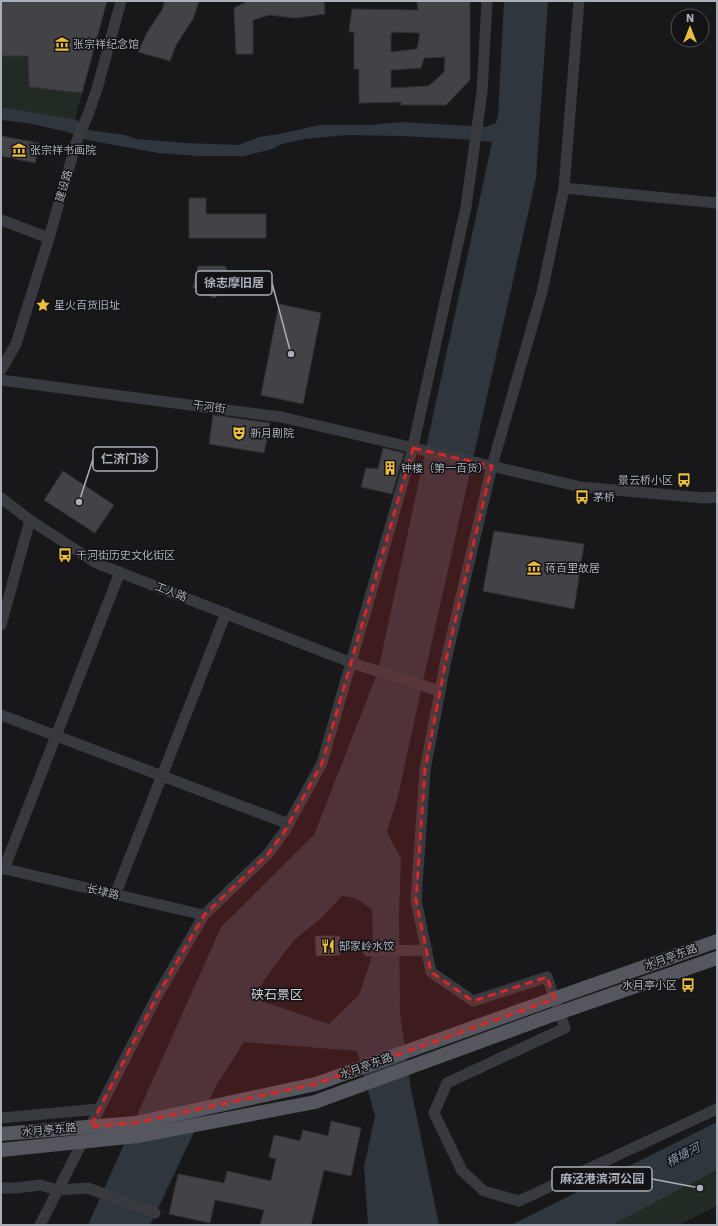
<svg xmlns="http://www.w3.org/2000/svg" width="718" height="1226" font-family="'Work Sans','Noto Sans SC',sans-serif">
  <rect width="100%" height="100%" fill="#18181a"/>
  <!-- green -->
  <g fill="#222a24">
    <polygon points="1,1 107,1 75,119 1,107"/>
    <polygon points="717,1170 717,1206 679,1225 612,1225"/>
  </g>
  <!-- water -->
  <g fill="#2f363e" fill-rule="evenodd">
    <path d="M504 1H548L536 178 422 686 398 796 387 832 401 859 399 915 400 1013 411 1089 439 1225H368L364 1167 375 1116 357 1051 244 1042 216 1086 150 1225H88L221 927 314 835 378 671 492 142 460 139 400 136 347 135 304 139 282 144 272 149 244 156H199L158 153 87 140 68 132 27 123 1 120V107L75 119 89 130 125 135 136 139 186 143 238 145 259 137 279 134 320 125H371L401 122 469 126 474 125 486 127 496 123 498 116ZM342 896 355 898 372 909 373 953 359 995 329 1024 256 999 264 980 294 940 319 920Z"/>
    <polygon points="717,1122 717,1170 612,1225 511,1225"/>
  </g>
  <!-- building -->
  <g fill="#434347" stroke="#333236" fill-rule="evenodd">
    <polygon points="1,1 107,1 82,93 29,87 28,56 1,56"/>
    <polygon points="165,1 199,1 193,19 176,45 170,61 138,52 148,31 162,10"/>
    <polygon points="248,1 324,1 325,14 295,18 269,15 253,20 253,54 236,54 234,8"/>
    <path d="M426 1H470V80L446 105H401V102L359 103V69H354V32H349L352 9 418 10 417 2ZM392 32 420 33 417 49 391 52V34H392ZM445 57 444 72 429 86 391 88V70L421 68 424 58Z"/>
    <polygon points="1,136 39,143 35,163 1,156"/>
    <polygon points="189,198 206,198 206,214 266,214 266,238 189,238"/>
    <polygon points="198,266 225,266 234,286 214,298 193,287"/>
    <polygon points="279,304 321,313 303,404 261,395"/>
    <polygon points="213,415 270,423 264,453 209,444"/>
    <polygon points="383,448 404,453 392,494 361,487 366,468 378,469"/>
    <polygon points="63,471 114,505 95,533 44,500"/>
    <polygon points="494,531 584,544 574,609 483,591"/>
    <polygon points="315,936 340,936 340,955 316,956"/>
    <polygon points="331,1121 361,1128 351,1176 324,1170 311,1225 260,1225 264,1210 215,1200 210,1223 169,1214 178,1174 224,1183 227,1171 271,1181 276,1159 269,1157 274,1135 300,1141 303,1130 328,1136"/>
  </g>
  <g fill="none" stroke-linecap="round" stroke-linejoin="round">
    <!-- minor -->
    <g stroke="#393a3f" stroke-width="11">
      <polyline points="579,1 564,188 542,292 492,466 446,660 425,770 416,900 431,972 473,1001 547,977 565,1028 447,1083 434,1113 462,1171 484,1191 519,1201 717,1109"/>
      <polyline points="564,188 717,203"/>
      <polyline points="1,220 49,238"/>
      <polyline points="1,370 16,344 49,238 76,143 89,112 97,89 121,1"/>
      <polyline points="1,380 281,417 581,487 704,498 717,497"/>
      <polyline points="1,498 30,520 96,563 352,663 440,691"/>
      <polyline points="1,625 30,520"/>
      <polyline points="1,715 289,824"/>
      <polyline points="1,868 204,915"/>
      <polyline points="4,869 120,572"/>
      <polyline points="115,895 226,613"/>
      <polyline points="368,951 427,950"/>
      <polyline points="1,1118 99,1109"/>
      <polyline points="1,1188 16,1188 40,1185 58,1190 88,1188 155,1213"/>
      <polyline points="40,1225 157,996 204,915 268,854 284,832 322,763 412,451 466,207 482,92 487,1"/>
    </g>
    <!-- major -->
    <g stroke="#56575e" stroke-width="14">
      <polyline points="536,1005 717,941"/>
      <polyline points="544,1018 717,958"/>
    </g>
    <!-- major-bridge -->
    <g stroke="#56575e" stroke-width="14">
      <polyline points="1,1134 136,1123 316,1084 536,1005"/>
      <polyline points="1,1150 138,1136 315,1102 544,1018"/>
    </g>
  </g>
  <!-- marked area -->
  <path fill="#d62828" fill-opacity="0.2" stroke="#d62828" stroke-width="3" stroke-dasharray="8 5" stroke-linejoin="round" d="M413 448 492 466 446 660 425 770 416 900 431 972 473 1001 547 977 555 999 316 1084 136 1123 90 1127 157 996 204 915 268 854 284 832 322 763Z"/>
  <!-- icons -->
  <defs>
    <symbol id="museum-bare" viewBox="-9 -9 18 18"><path d="M0-6L6-3V-2H-6V-3ZM-5-1h2V3h-2ZM-1-1h2V3h-2ZM3-1h2V3H3ZM-6 4H6V6H-6Z" fill="#ebbe3f" stroke="#131315" stroke-width="2.5" paint-order="stroke"/></symbol>
    <symbol id="sight-bare" viewBox="-9 -9 18 18"><path d="M0-6L1.8-2.2L6-1.7L2.9 1.2L3.7 5.4L0 3.3L-3.7 5.4L-2.9 1.2L-6-1.7L-1.8-2.2Z" fill="#ebbe3f" stroke="#131315" stroke-width="2.5" paint-order="stroke"/></symbol>
    <symbol id="theatre-bare" viewBox="-9 -9 18 18"><path d="M-5-5.5Q0-4 5-5.5V0Q5 5 0 6Q-5 5-5 0ZM-3.3-2.5H-1v1.5H-3.3ZM1-2.5H3.3v1.5H1ZM-2.8 1Q0 5.5 2.8 1Z" fill="#ebbe3f" stroke="#131315" stroke-width="2.5" paint-order="stroke"/></symbol>
    <symbol id="building-bare" viewBox="-9 -9 18 18"><path d="M-4-6H4V6H1V3H-1V6H-4ZM-2.5-4.3h1.7v1.8h-1.7ZM.8-4.3h1.7v1.8H.8ZM-2.5-1h1.7V.8h-1.7ZM.8-1h1.7V.8H.8Z" fill="#ebbe3f" stroke="#131315" stroke-width="2.5" paint-order="stroke"/></symbol>
    <symbol id="bus-bare" viewBox="-9 -9 18 18"><path d="M-5-6H5V4H4V6H2V4H-2V6H-4V4H-5ZM-3.5-4V0h7V-4ZM-3.5 1.2v1.5H-2V1.2ZM2 1.2v1.5H3.5V1.2Z" fill="#ebbe3f" stroke="#131315" stroke-width="2.5" paint-order="stroke"/></symbol>
    <symbol id="restaurant-bare" viewBox="-9 -9 18 18"><path d="M-5-6h1v4h1v-4h1v4h1v-4h1v5L-1.5 .5V6h-2V.5L-5-1ZM5-6V6H3V1.5H1.5Q1.5-4 5-6Z" fill="#ebbe3f" stroke="#131315" stroke-width="2.5" paint-order="stroke"/></symbol>
  </defs>
  <g fill-rule="evenodd">
    <use href="#museum-bare" x="52" y="34" width="20" height="20"/>
    <use href="#museum-bare" x="9" y="140" width="20" height="20"/>
    <use href="#sight-bare" x="33" y="295" width="20" height="20"/>
    <use href="#theatre-bare" x="229" y="423" width="20" height="20"/>
    <use href="#building-bare" x="380" y="458" width="20" height="20"/>
    <use href="#bus-bare" x="674" y="470" width="20" height="20"/>
    <use href="#bus-bare" x="572" y="487" width="20" height="20"/>
    <use href="#bus-bare" x="55" y="545" width="20" height="20"/>
    <use href="#museum-bare" x="524" y="558" width="20" height="20"/>
    <use href="#restaurant-bare" x="318" y="936" width="20" height="20"/>
    <use href="#bus-bare" x="678" y="975" width="20" height="20"/>
  </g>
  <g text-anchor="middle" dominant-baseline="central" stroke-width="3" stroke-linejoin="round" paint-order="stroke">
    <!-- poi labels -->
    <g font-size="11" fill="#abafba" stroke="#131315" text-anchor="start">
      <text x="73" y="44">张宗祥纪念馆</text>
      <text x="30" y="150">张宗祥书画院</text>
      <text x="54" y="305">星火百货旧址</text>
      <text x="250" y="433">新月剧院</text>
      <text x="401" y="468">钟楼（第一百货）</text>
      <text x="673" y="480" text-anchor="end">景云桥小区</text>
      <text x="593" y="497">茅桥</text>
      <text x="76" y="555">干河街历史文化街区</text>
      <text x="545" y="568">蒋百里故居</text>
      <text x="339" y="946">郜家岭水饺</text>
      <text x="677" y="985" text-anchor="end">水月亭小区</text>
    </g>
    <!-- street labels -->
    <g font-size="11" fill="#abafba" stroke="#131315">
      <text transform="translate(64 186) rotate(-74)">建设路</text>
      <text transform="translate(209 407) rotate(8)">干河街</text>
      <text transform="translate(171 592) rotate(21)">工人路</text>
      <text transform="translate(103 892) rotate(13)">长埭路</text>
      <text transform="translate(671 957) rotate(-20)">水月亭东路</text>
      <text transform="translate(366 1066) rotate(-20)">水月亭东路</text>
      <text transform="translate(49 1130) rotate(-5)">水月亭东路</text>
    </g>
    <!-- water labels -->
    <g font-size="12" font-style="italic" fill="#849ab3" stroke="#131315">
      <text transform="translate(683 1155) rotate(-28)">横塘河</text>
    </g>
    <!-- quarter labels -->
    <g font-size="13" fill="#ccced6" stroke="#131315">
      <text x="277" y="994">硖石景区</text>
    </g>
  </g>
  <!-- callouts -->
  <path fill="none" stroke="#abafba" stroke-width="1.5" d="M291 354L272 283M79 502L93 459M700 1188L652 1179"/>
  <g fill="#abafba" stroke="#131315" stroke-width="1.5">
    <circle cx="291" cy="354" r="4"/>
    <circle cx="79" cy="502" r="4"/>
    <circle cx="700" cy="1188" r="4"/>
  </g>
  <g fill="#131315" stroke="#abafba" stroke-width="1.5">
    <rect x="196" y="271" width="76" height="24" rx="4"/>
    <rect x="93" y="447" width="64" height="24" rx="4"/>
    <rect x="552" y="1167" width="100" height="24" rx="4"/>
  </g>
  <g font-size="12" text-anchor="middle" font-weight="bold" fill="#abafba">
    <text x="234" y="287">徐志摩旧居</text>
    <text x="125" y="463">仁济门诊</text>
    <text x="602" y="1183">麻泾港滨河公园</text>
  </g>
  <!-- border -->
  <rect width="718" height="1226" fill="none" stroke="#abafba" stroke-width="4"/>
  <!-- north arrow -->
  <g transform="translate(690 28)"><circle r="19" fill="#131315" stroke="#505157"/>
  <path d="M0-3L7 15L0 10L-7 15Z" fill="#ebbe3f"/>
  <text y="-6" font-size="11" font-weight="bold" text-anchor="middle" fill="#abafba">N</text>
  </g>
</svg>
